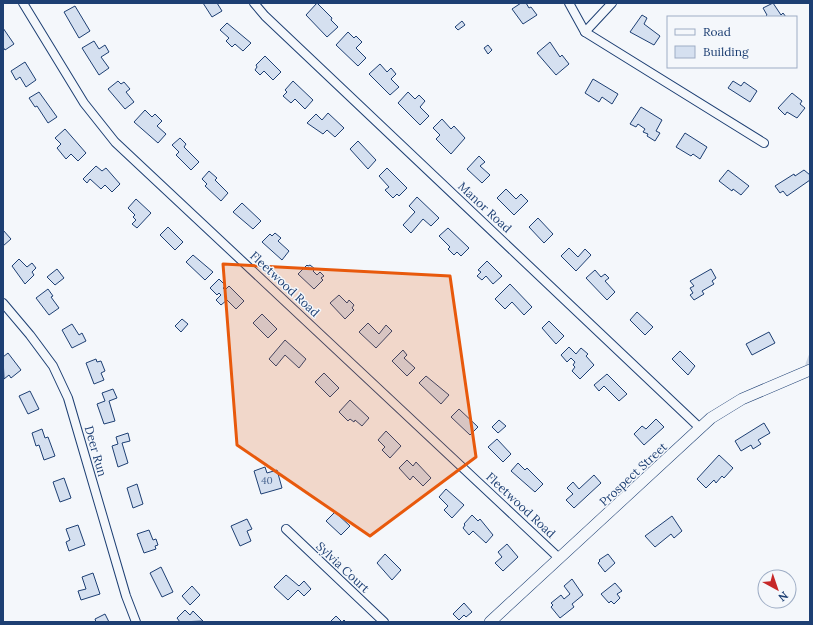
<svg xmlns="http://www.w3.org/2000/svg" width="813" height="625" font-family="Lora,serif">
  <rect width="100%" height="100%" fill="#f4f7fb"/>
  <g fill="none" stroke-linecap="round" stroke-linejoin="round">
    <!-- stream -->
    <polyline stroke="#cfd7e4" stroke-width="3" points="807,364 810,356"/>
  </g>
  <!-- building -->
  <g fill="#d5e0f0" stroke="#1d3f73">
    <polygon points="203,3 217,3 222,11 212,17"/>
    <polygon points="317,3 332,18 331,20 338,27 327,37 306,15"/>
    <polygon points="521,3 526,3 529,8 531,7 537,15 523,24 512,9"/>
    <polygon points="773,3 781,15 783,13 786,17 765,17 767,15 763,8"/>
    <polygon points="75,6 90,31 79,38 64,12"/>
    <polygon points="642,15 647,18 644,24 660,36 654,45 630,32"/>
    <polygon points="462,21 465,25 458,30 455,27"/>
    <polygon points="227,23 251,43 243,51 235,44 232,47 226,41 229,38 220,30"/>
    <polygon points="3,28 14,44 5,50 3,47"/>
    <polygon points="348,32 354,38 356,36 362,42 356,48 366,58 358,66 336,45"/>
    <polygon points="94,41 99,49 105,45 109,52 101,57 109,68 99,75 82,48"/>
    <polygon points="550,42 560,57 562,55 569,64 556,75 537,53"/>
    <polygon points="488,45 492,50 488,54 484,48"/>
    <polygon points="265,56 281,72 273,80 264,71 260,75 255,70 257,67 256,65"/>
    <polygon points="25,62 36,80 26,87 20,77 16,80 11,71"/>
    <polygon points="380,64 387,72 391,68 396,74 391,79 399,87 390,95 369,74"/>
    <polygon points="593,79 618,94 612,104 602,97 599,102 585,93"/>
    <polygon points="118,81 121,84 124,82 130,89 126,92 134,102 125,109 108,89"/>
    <polygon points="293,81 313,100 305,109 295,99 291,103 283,96 287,92 285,90"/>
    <polygon points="733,81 741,86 744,82 757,91 750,102 728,88"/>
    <polygon points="39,92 57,117 48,123 37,106 35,107 29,98"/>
    <polygon points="408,92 415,99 419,95 425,101 420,107 429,116 420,125 398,103"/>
    <polygon points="792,93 802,101 800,104 805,108 797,118 787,112 785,115 778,108"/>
    <polygon points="641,107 662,120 656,131 660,133 655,141 647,136 648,134 643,132 645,129 638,124 636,127 630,124"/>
    <polygon points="145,110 152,117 155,114 162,121 157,126 166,134 158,143 134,122"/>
    <polygon points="328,113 344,128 335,137 327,130 323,134 307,123 316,114 322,120"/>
    <polygon points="442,119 451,129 454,126 465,138 451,154 436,139 440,135 433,128"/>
    <polygon points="65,129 86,153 78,161 71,154 66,159 57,148 61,144 55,138"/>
    <polygon points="685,133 707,147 700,159 693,154 691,156 676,147"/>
    <polygon points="180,138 186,144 184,147 199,162 191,170 176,155 179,152 172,145"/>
    <polygon points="358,141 376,160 368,169 350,149"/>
    <polygon points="479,156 485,162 480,166 490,175 482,183 467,169"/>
    <polygon points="96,166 102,171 106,168 120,184 112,192 105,185 101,189 90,179 87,183 83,179"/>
    <polygon points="387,168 407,188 399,196 397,194 393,198 385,190 389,187 379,176"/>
    <polygon points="728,170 749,186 741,195 733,189 732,191 719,181"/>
    <polygon points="804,170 810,175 810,180 787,196 783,191 780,193 775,186 794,174 795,176"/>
    <polygon points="209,171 217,178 215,180 228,193 221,201 205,186 207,184 202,179"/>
    <polygon points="506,189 516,199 521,194 528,201 514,215 497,198"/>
    <polygon points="417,197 439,218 431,226 423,219 411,233 403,225 415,212 409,206"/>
    <polygon points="136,199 151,213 137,228 132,224 136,220 133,217 135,215 128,208"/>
    <polygon points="242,203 261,221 253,229 233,212"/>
    <polygon points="538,218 553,234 544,243 529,227"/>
    <polygon points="168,227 183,242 175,250 160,235"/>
    <polygon points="448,228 469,248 461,256 457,252 454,255 448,249 450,247 439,236"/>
    <polygon points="3,230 11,239 3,246"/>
    <polygon points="275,233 281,238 278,241 289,251 282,260 262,242 270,234 272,236"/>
    <polygon points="569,248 578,257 585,249 591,255 576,271 561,256"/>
    <polygon points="193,255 213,272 205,280 186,262"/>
    <polygon points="19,259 27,267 32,263 36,268 32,272 34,275 25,284 12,266"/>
    <polygon points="487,261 502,276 493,284 486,276 482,280 477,276 481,272 478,270"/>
    <polygon points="307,265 308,266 310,265 315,269 313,271 317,275 320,272 324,276 321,278 323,280 314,289 298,274"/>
    <polygon points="57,269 64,278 55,285 47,277"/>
    <polygon points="711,269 716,278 712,281 714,284 702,291 704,294 694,300 690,295 693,293 690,288 694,286 690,281"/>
    <polygon points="595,270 601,277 605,274 609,278 605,281 615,292 607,300 586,278"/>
    <polygon points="219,279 226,286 223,288 225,290 229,286 244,301 236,309 227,300 221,305 216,300 221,295 219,293 217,295 210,288"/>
    <polygon points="510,284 532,307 524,315 512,302 505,309 495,299"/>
    <polygon points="48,289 53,296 51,297 59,308 49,315 36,298"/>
    <polygon points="339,295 347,303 349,300 354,305 352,308 354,310 345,319 330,303"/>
    <polygon points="637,312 653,327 645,335 630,320"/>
    <polygon points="262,314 277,329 268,338 253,323"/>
    <polygon points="182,319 188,324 181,332 175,326"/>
    <polygon points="549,321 564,336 556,344 542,328"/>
    <polygon points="368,323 379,334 386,325 392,331 376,348 359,332"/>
    <polygon points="72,324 79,335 82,333 86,341 72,348 62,330"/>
    <polygon points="769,332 775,343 752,355 746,344"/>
    <polygon points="285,340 306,359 299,368 285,355 276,366 269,359"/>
    <polygon points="569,347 576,354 581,348 588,354 586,356 594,365 580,379 572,371 575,367 573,365 575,362 571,358 567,362 561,355"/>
    <polygon points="403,350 407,355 404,358 415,368 407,376 392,361"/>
    <polygon points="680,351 695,366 688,375 672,359"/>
    <polygon points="8,353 21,370 11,378 9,375 4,379 3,357"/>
    <polygon points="96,359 97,362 101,361 105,371 101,373 104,380 94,384 86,363"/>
    <polygon points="324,373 339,388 330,397 315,382"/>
    <polygon points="607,374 627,394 619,401 604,386 599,391 594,385"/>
    <polygon points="426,376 449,395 441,404 419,383"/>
    <polygon points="113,389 117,398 109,401 115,421 104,424 97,404 105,401 102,393"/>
    <polygon points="30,391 39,409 28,414 19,396"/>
    <polygon points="350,400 369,418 362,426 355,420 354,422 350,419 348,421 339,412"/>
    <polygon points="459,409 478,427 470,435 451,417"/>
    <polygon points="656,419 664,427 644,445 634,434 642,426 646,429"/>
    <polygon points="499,420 506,426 498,433 492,427"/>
    <polygon points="764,423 770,433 758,440 761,444 753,449 751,445 741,451 735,441"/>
    <polygon points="42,429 45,438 48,437 55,456 44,460 39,445 36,446 32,433"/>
    <polygon points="386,431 401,446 390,458 382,450 385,447 378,440"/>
    <polygon points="128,433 130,441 122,443 128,463 118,467 112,446 118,444 116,437"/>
    <polygon points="497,439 511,454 503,462 488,447"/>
    <polygon points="719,455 733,468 724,478 722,476 716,483 714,480 706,488 697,479"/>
    <polygon points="407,460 413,466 416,462 431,478 423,486 413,476 410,480 399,468"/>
    <polygon points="518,463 525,470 527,468 543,484 535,492 511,471"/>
    <polygon points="265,467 267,473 277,470 282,488 261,494 254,471"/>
    <polygon points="594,475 601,483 574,508 566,500 573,494 567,488 573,482 579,489"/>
    <polygon points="64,478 71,498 60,502 53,482"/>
    <polygon points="137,484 143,504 133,508 127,488"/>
    <polygon points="446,489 464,505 452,518 444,510 448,506 439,497"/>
    <polygon points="335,512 350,526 341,535 326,521"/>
    <polygon points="472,515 478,521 480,519 493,535 486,543 473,531 469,535 463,528 465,525 464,524"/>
    <polygon points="672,516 682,531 674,538 671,534 655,547 645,536"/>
    <polygon points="247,519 252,529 247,531 251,541 240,546 231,526"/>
    <polygon points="78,525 85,545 69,551 66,542 70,540 66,529"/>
    <polygon points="149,530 153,540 156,539 158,545 155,546 156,549 144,553 137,534"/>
    <polygon points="507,544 518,557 503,571 495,563 502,557 498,552"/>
    <polygon points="385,554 401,570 392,580 377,563"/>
    <polygon points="608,554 615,563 605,572 598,563 600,561 599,560"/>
    <polygon points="161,567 173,592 162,597 150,573"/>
    <polygon points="93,573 100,594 81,600 78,591 86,589 82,577"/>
    <polygon points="286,575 299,586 304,581 311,589 304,596 298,590 288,600 274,587"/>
    <polygon points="572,579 583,595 572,604 574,607 560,618 551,607 553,605 551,603 561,595 564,599 570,594 564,586"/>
    <polygon points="615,583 622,591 617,594 620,598 614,604 611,601 609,603 601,594"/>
    <polygon points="192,586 200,595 190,605 182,596"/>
    <polygon points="464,603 472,612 466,617 464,615 459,620 453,614"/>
    <polygon points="185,610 190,615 193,611 203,621 180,622 177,618"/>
    <polygon points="105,614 109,622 96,622 95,619"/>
    <polygon points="336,616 342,622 344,620 346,622 330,622"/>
  </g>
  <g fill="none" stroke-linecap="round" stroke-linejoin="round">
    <defs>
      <g id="minor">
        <polyline points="23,3 84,103 115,142 559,558"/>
        <polyline points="254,3 265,16 700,428"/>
        <polyline points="569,3 585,32 764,143"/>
        <polyline points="585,32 612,3"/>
        <polyline points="3,303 30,335 53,366 68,398 126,596 136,622"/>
        <polyline points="286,529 384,622"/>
      </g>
      <polyline id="tertiary" points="490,622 711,418 742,399 810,370"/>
    </defs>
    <!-- minor casing -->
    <use href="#minor" stroke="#1d3f73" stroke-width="10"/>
    <!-- tertiary casing -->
    <use href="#tertiary" stroke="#1d3f73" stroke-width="12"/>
    <!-- minor -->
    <use href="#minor" stroke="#f4f7fb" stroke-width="8"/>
    <!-- tertiary -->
    <use href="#tertiary" stroke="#f4f7fb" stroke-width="11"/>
  </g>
  <!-- marked area -->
  <path fill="#e8590c" fill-opacity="0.2" stroke="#e8590c" stroke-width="3" stroke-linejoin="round" d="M223 264 450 276 476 457 370 536 237 445Z"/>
  <g text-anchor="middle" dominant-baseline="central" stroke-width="3" stroke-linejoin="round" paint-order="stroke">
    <!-- number labels -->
    <g font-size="10" fill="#4b6792">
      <text x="267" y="480">40</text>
    </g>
    <!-- street labels -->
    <g font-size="12" fill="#1d3f73" stroke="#f4f7fb">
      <text transform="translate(485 207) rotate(43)">Manor Road</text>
      <text transform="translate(285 284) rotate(43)">Fleetwood Road</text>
      <text transform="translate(96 451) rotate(74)">Deer Run</text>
      <text transform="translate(633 474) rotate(-43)">Prospect Street</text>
      <text transform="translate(521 505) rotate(43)">Fleetwood Road</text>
      <text transform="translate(343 567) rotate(43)">Sylvia Court</text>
    </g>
  </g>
  <!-- border -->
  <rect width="813" height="625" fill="none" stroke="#1d3f73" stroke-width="8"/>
  <!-- legend -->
  <rect x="667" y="16" width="130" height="52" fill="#f4f7fb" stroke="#9eadc5"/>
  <rect x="675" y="29" width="20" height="6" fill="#f4f7fb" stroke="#9eadc5"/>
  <text x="703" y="36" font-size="12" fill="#1d3f73">Road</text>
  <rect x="675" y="46" width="20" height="12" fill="#d5e0f0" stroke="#9eadc5"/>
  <text x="703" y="56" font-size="12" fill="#1d3f73">Building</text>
  <!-- north arrow -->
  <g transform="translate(777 589) rotate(140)"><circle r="19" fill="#f4f7fb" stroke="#9eadc5"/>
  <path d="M0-3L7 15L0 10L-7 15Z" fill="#c62828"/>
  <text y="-6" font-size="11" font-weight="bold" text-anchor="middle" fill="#1d3f73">N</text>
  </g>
</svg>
